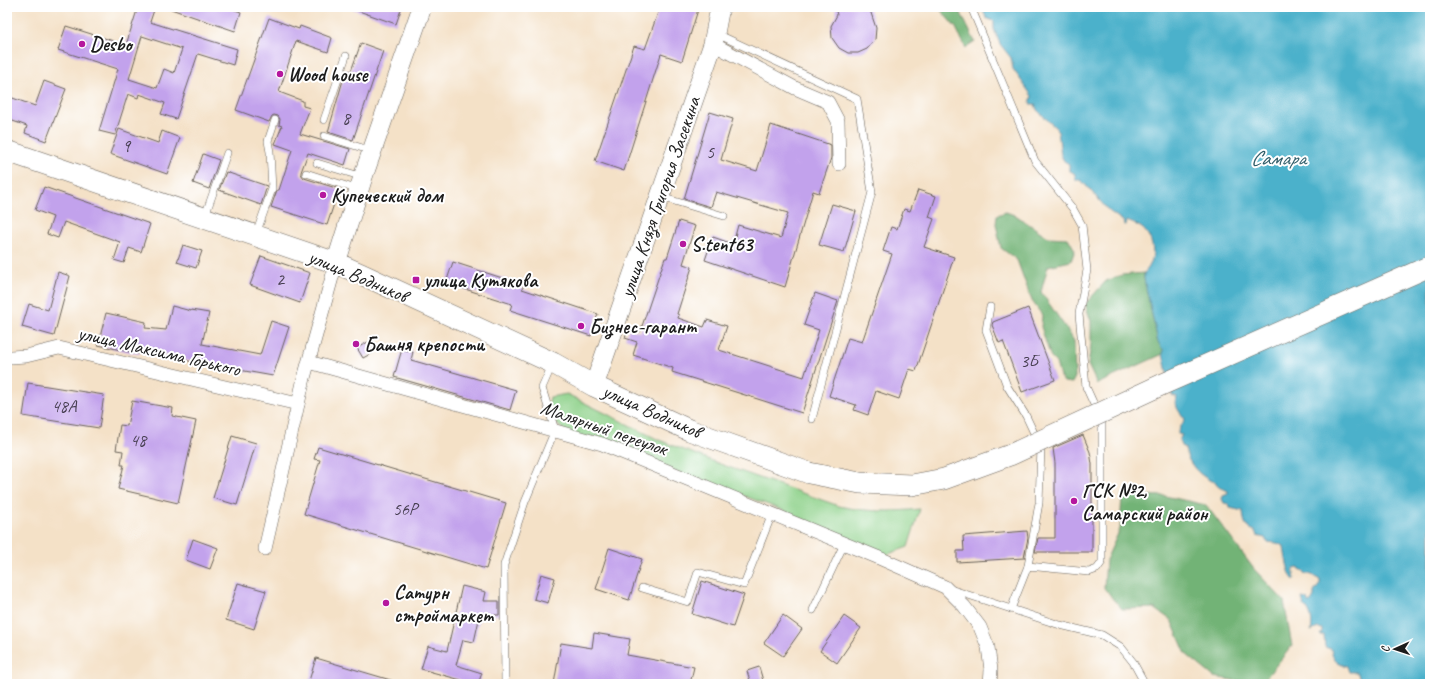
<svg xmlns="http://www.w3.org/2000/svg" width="1437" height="691" font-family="Caveat,sans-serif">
  <rect width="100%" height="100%" fill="#fff"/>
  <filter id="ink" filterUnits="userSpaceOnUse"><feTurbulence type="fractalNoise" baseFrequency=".025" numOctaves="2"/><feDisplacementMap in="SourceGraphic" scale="8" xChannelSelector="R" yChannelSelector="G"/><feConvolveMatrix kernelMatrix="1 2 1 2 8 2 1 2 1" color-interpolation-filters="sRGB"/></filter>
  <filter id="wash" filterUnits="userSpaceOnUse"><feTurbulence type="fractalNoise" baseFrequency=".012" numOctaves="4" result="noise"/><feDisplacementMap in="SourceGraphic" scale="16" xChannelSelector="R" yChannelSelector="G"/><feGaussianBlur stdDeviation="0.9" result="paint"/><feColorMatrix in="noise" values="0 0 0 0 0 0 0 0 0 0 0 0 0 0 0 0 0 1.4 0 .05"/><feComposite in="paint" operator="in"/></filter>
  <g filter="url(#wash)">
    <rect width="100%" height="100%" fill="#f4e1c7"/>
    <!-- green -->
    <path fill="#8ed18a" stroke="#557653" d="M567 394 659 440 720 464 839 506C866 512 893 512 920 509L908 547 883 556 845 541 785 511 706 482 572 438 557 424 548 407 550 397Z"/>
    <!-- forest -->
    <g fill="#72b376" stroke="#476849">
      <polygon points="938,7 958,7 975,42 966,48 956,28"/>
      <polygon points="1006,212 1017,216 1048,237 1068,238 1075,250 1071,261 1048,266 1041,292 1068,331 1074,341 1075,377 1072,383 1064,382 1060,377 1056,363 1051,358 1041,327 1042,315 1032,301 1017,260 1001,248 996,224 997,215"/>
      <polygon points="1144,273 1144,279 1156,332 1157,340 1164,350 1163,354 1097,384 1088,365 1091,344 1091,321 1085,304 1106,281 1122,275"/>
      <polygon points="1122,495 1165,496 1206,505 1254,569 1284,601 1292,646 1264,680 1238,681 1214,677 1186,654 1171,620 1154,608 1122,609 1104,588 1106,560 1120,529"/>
    </g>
    <!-- water -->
    <path fill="#4cb1cb" stroke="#346674" d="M982 7H1430V684H1364L1361 681 1357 672H1349L1347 666C1336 664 1333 660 1331 649L1325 647 1324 635H1320L1322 632V629L1318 628 1311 631C1313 623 1311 611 1304 606L1302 598 1307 599 1308 603 1311 602 1314 597V592L1320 584V580L1310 574H1306L1304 571 1298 568 1293 569 1295 579 1294 580C1288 575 1285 554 1284 546L1277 543 1267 542 1265 538 1257 536 1255 531C1244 527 1244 521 1243 511L1230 508 1229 504 1224 503 1222 499 1223 495 1228 493V491C1223 488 1218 489 1215 482 1201 478 1187 463 1185 448L1181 446 1179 440 1182 435 1178 434V431L1185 419C1180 412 1173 406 1177 397L1172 395 1163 354 1164 350C1158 345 1157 339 1156 332L1144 279V273C1157 261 1155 239 1142 228 1138 225 1132 223 1127 221L1126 225H1124L1123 221 1109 211 1081 180H1075V174L1069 170V164L1064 161 1061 155 1058 130 1037 110 1035 104H1030L1032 96 1013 69 1011 58 1000 44 994 29V21L986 18Z"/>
    <g id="blocks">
      <!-- building -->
      <g fill="#c2a2ec" fill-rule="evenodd">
        <path d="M138 7H155L150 22 237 49 233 65 198 54 176 119 161 114 165 103 139 94 138 98 128 94 115 135 99 131 118 69 58 50 66 26 126 45ZM142 36 182 49 174 73 164 69 157 88 129 79Z"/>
        <polygon points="171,7 226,7 241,12 235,31 171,9"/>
        <polygon points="353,7 402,7 396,24 353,9"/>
        <polygon points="660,7 698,7 697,13 682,61 661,54 624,171 595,161 634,46 645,49"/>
        <polygon points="835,7 869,7 876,28 875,40 867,49 858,53 848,53 839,48 832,38 831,26 837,15"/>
        <polygon points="269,18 299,29 300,26 332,38 328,52 296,41 279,92 303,101 303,106 310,108 300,134 350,149 345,165 308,153 301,172 301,174 304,178 339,189 327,225 271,207 277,190 279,190 292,150 275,144 282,126 279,125 280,119 278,116 274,115 272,116 269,122 236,110"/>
        <polygon points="361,43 383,51 353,140 328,132 346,70 351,71"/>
        <polygon points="44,81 66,89 46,141 25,133 27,126 7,119 7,96 35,106"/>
        <polygon points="710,112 733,119 721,160 757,171 771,125 831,145 831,158 819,193 813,191 785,287 705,260 713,237 733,244 738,225 781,238 788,213 716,192 711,207 684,199"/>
        <polygon points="119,129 158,143 162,131 180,138 167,174 110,154"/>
        <polygon points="203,154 219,160 209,189 193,183"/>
        <polygon points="226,172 267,186 261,205 219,190"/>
        <polygon points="44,187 150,224 141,252 129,248 124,263 114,260 120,242 64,222 58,238 47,234 53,217 35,210"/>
        <polygon points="918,190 936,196 929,217 934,219 924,247 954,257 916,371 909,369 899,399 876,391 868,415 854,410 856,405 829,396 848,338 862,342 892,254 883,251 891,227 897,229 904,209 910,211"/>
        <polygon points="832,204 856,211 844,252 819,245"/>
        <polygon points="679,221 695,226 683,264 692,267 677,314 679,315 678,318 704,327 707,320 727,326 719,350 804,377 819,330 804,325 815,293 838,301 802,413 672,372 673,368 633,355 637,342 625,338 629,328 640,332 665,258 667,258"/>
        <polygon points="183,245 202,251 196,268 177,262"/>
        <polygon points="261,256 310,273 300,303 250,285"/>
        <polygon points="453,262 524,285 522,289 598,314 591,336 510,310 512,304 446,283"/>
        <polygon points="58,272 70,276 54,336 22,327 29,304 48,310"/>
        <polygon points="172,306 191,311 191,310 209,313 202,344 260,355 271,321 289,327 273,376 177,359 178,358 140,350 139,354 98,345 106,313 146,322 145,328 166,330"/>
        <polygon points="1028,308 1055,380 1022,392 1003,341 999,343 992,325 993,322"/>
        <polygon points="368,342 374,352 363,358 357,348"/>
        <polygon points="402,349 413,352 411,360 516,390 510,410 394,377"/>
        <polygon points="28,383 104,395 99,428 23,416"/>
        <polygon points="132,401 173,408 172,416 196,421 178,503 118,489 124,465 121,465 123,451 116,450 120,425 127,426"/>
        <polygon points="1083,435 1090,452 1092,464 1092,552 1035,552 1038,538 1055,538 1055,463 1053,448"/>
        <polygon points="232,436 256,443 237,505 213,498"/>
        <polygon points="318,447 506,503 486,569 304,514 320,460 314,459"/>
        <polygon points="1027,531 1028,538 1024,558 957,562 957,551 964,551 963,536"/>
        <polygon points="193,539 218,548 210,569 186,560"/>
        <polygon points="609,548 642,559 629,600 596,589"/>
        <polygon points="541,574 555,578 548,603 534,599"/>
        <polygon points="702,581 744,595 733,627 692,614"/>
        <polygon points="238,583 266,591 254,629 226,620"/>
        <polygon points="462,586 486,592 484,601 499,601 499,615 480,615 474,642 463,640 456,665 482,673 478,684 460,684 461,680 421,669 428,646 447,651"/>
        <polygon points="783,615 802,629 783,656 764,643"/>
        <polygon points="844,616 861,628 837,663 820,651"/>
        <polygon points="594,633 630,639 627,655 694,667 690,684 554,684 561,643 592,648"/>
        <polygon points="316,658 394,681 393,684 308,684"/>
        <polygon points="759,667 764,684 751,684 747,671"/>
      </g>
    </g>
  </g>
  <g filter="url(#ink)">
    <use href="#blocks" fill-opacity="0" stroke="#686158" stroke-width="1"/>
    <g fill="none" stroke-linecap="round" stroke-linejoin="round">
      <defs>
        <g id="lane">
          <polyline points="971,7 1035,161 1073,209 1082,225 1087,270 1079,314 1086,387 1102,422 1102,562 1097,569 1089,572 1028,566 1011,609"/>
          <polyline points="715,33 857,99 872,192 812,419"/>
          <polyline points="324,120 346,56"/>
          <polyline points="324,136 372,151"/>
          <polyline points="317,163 363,177"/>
          <polyline points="306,173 359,190"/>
          <polyline points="661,197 724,216"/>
          <polyline points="205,216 227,153"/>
          <polyline points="256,234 272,189 270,152 268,141 275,120"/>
          <polyline points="990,307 986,330 1007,386 1026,416 1041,448 1039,503 1028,566"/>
          <polyline points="642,588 688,602 698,572 744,585 772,514"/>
          <polyline points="950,589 1060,625 1102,635 1121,647 1133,662 1145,684"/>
          <polyline points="813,610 844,544"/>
          <polyline points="505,684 504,565 525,502 555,430 542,388 552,365"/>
        </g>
        <g id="street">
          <polyline points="713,44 795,88 828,102 838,121 839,164"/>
          <polyline points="11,357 26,356 59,348 298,404"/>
          <polyline points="309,362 602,444 877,557 945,587 964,606 980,627 988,647 991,670 990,684"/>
          <polyline points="265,549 304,378 336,263"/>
        </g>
        <g id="secondary">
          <polyline points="336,263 363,177 422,7"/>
          <polyline points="594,386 713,44 720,7"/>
        </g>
        <polyline id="primary" points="7,151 336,263 361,274 553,363 594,386 689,430 809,473"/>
      </defs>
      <!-- lane casing -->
      <use href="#lane" stroke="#686158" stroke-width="8"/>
      <!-- street casing -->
      <use href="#street" stroke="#686158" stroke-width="14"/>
      <!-- secondary casing -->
      <use href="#secondary" stroke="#686158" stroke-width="20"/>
      <!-- primary casing -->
      <use href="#primary" stroke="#686158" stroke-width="22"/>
      <!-- lane -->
      <use href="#lane" stroke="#fff" stroke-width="7"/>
      <!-- street -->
      <use href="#street" stroke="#fff" stroke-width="13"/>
      <!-- secondary -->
      <use href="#secondary" stroke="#fff" stroke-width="19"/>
      <!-- primary -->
      <use href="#primary" stroke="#fff" stroke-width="21"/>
      <defs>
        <polyline id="primary-bridge" points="809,473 860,483 912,485 944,479 1010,455 1161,385 1430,266"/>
      </defs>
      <!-- primary-bridge casing -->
      <use href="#primary-bridge" stroke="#686158" stroke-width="22" stroke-linecap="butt"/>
      <!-- primary-bridge -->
      <use href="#primary-bridge" stroke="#fff" stroke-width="21"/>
    </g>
  </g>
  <!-- markers -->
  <g fill="#b5179e" stroke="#fff" stroke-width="1.5">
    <circle cx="82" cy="44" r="4"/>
    <circle cx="280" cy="74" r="4"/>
    <circle cx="323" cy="195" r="4"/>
    <circle cx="683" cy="244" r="4"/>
    <rect x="412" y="276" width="8" height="8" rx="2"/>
    <circle cx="581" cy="326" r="4"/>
    <circle cx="356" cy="344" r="4"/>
    <circle cx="1074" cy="501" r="4"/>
    <circle cx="386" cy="603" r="4"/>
  </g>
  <g text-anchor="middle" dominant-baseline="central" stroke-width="4" stroke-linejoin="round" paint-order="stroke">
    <!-- number labels -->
    <g font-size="18" fill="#463e50">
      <text x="346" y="118">8</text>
      <text x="126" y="146">9</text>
      <text x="710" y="152">5</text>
      <text x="280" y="279">2</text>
      <text x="1029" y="361">3Б</text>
      <text x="64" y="406">48А</text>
      <text x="138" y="440">48</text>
      <text x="405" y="509">56Р</text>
    </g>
    <!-- poi labels -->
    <g font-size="20" font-weight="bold" fill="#1c1c1c" stroke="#fff" text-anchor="start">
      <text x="90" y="44">Desbo</text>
      <text x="288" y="74">Wood house</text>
      <text x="331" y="195">Купеческий дом</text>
      <text x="691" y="244">S.tent63</text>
      <text x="424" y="280">улица Кутякова</text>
      <text x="589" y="326">Бизнес-гарант</text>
      <text x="364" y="344">Башня крепости</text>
      <text x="1082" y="490">ГСК №2,<tspan x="1082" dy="23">Самарский район</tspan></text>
      <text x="394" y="592">Сатурн<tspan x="394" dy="23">строймаркет</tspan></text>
    </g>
    <!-- street labels -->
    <g font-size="20" fill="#1c1c1c" stroke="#fff">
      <text transform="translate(660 197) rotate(-71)">улица Князя Григория Засекина</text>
      <text transform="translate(358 276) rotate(23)">улица Водников</text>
      <text transform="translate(159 351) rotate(13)">улица Максима Горького</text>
      <text transform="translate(652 411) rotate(24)">улица Водников</text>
      <text transform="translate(604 428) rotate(19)">Малярный переулок</text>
    </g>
    <!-- water labels -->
    <g font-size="21" font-style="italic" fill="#325f6b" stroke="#fff">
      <text x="1278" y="158">Самара</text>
    </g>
  </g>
  <!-- margin -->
  <rect width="1437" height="691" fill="none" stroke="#fff" stroke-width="24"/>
  <!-- north arrow -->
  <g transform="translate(1395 649) rotate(267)" stroke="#ffffff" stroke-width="3" paint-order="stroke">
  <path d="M0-3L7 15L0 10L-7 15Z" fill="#1c1c1c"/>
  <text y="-6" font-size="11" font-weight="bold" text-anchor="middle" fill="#1c1c1c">С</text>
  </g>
</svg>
